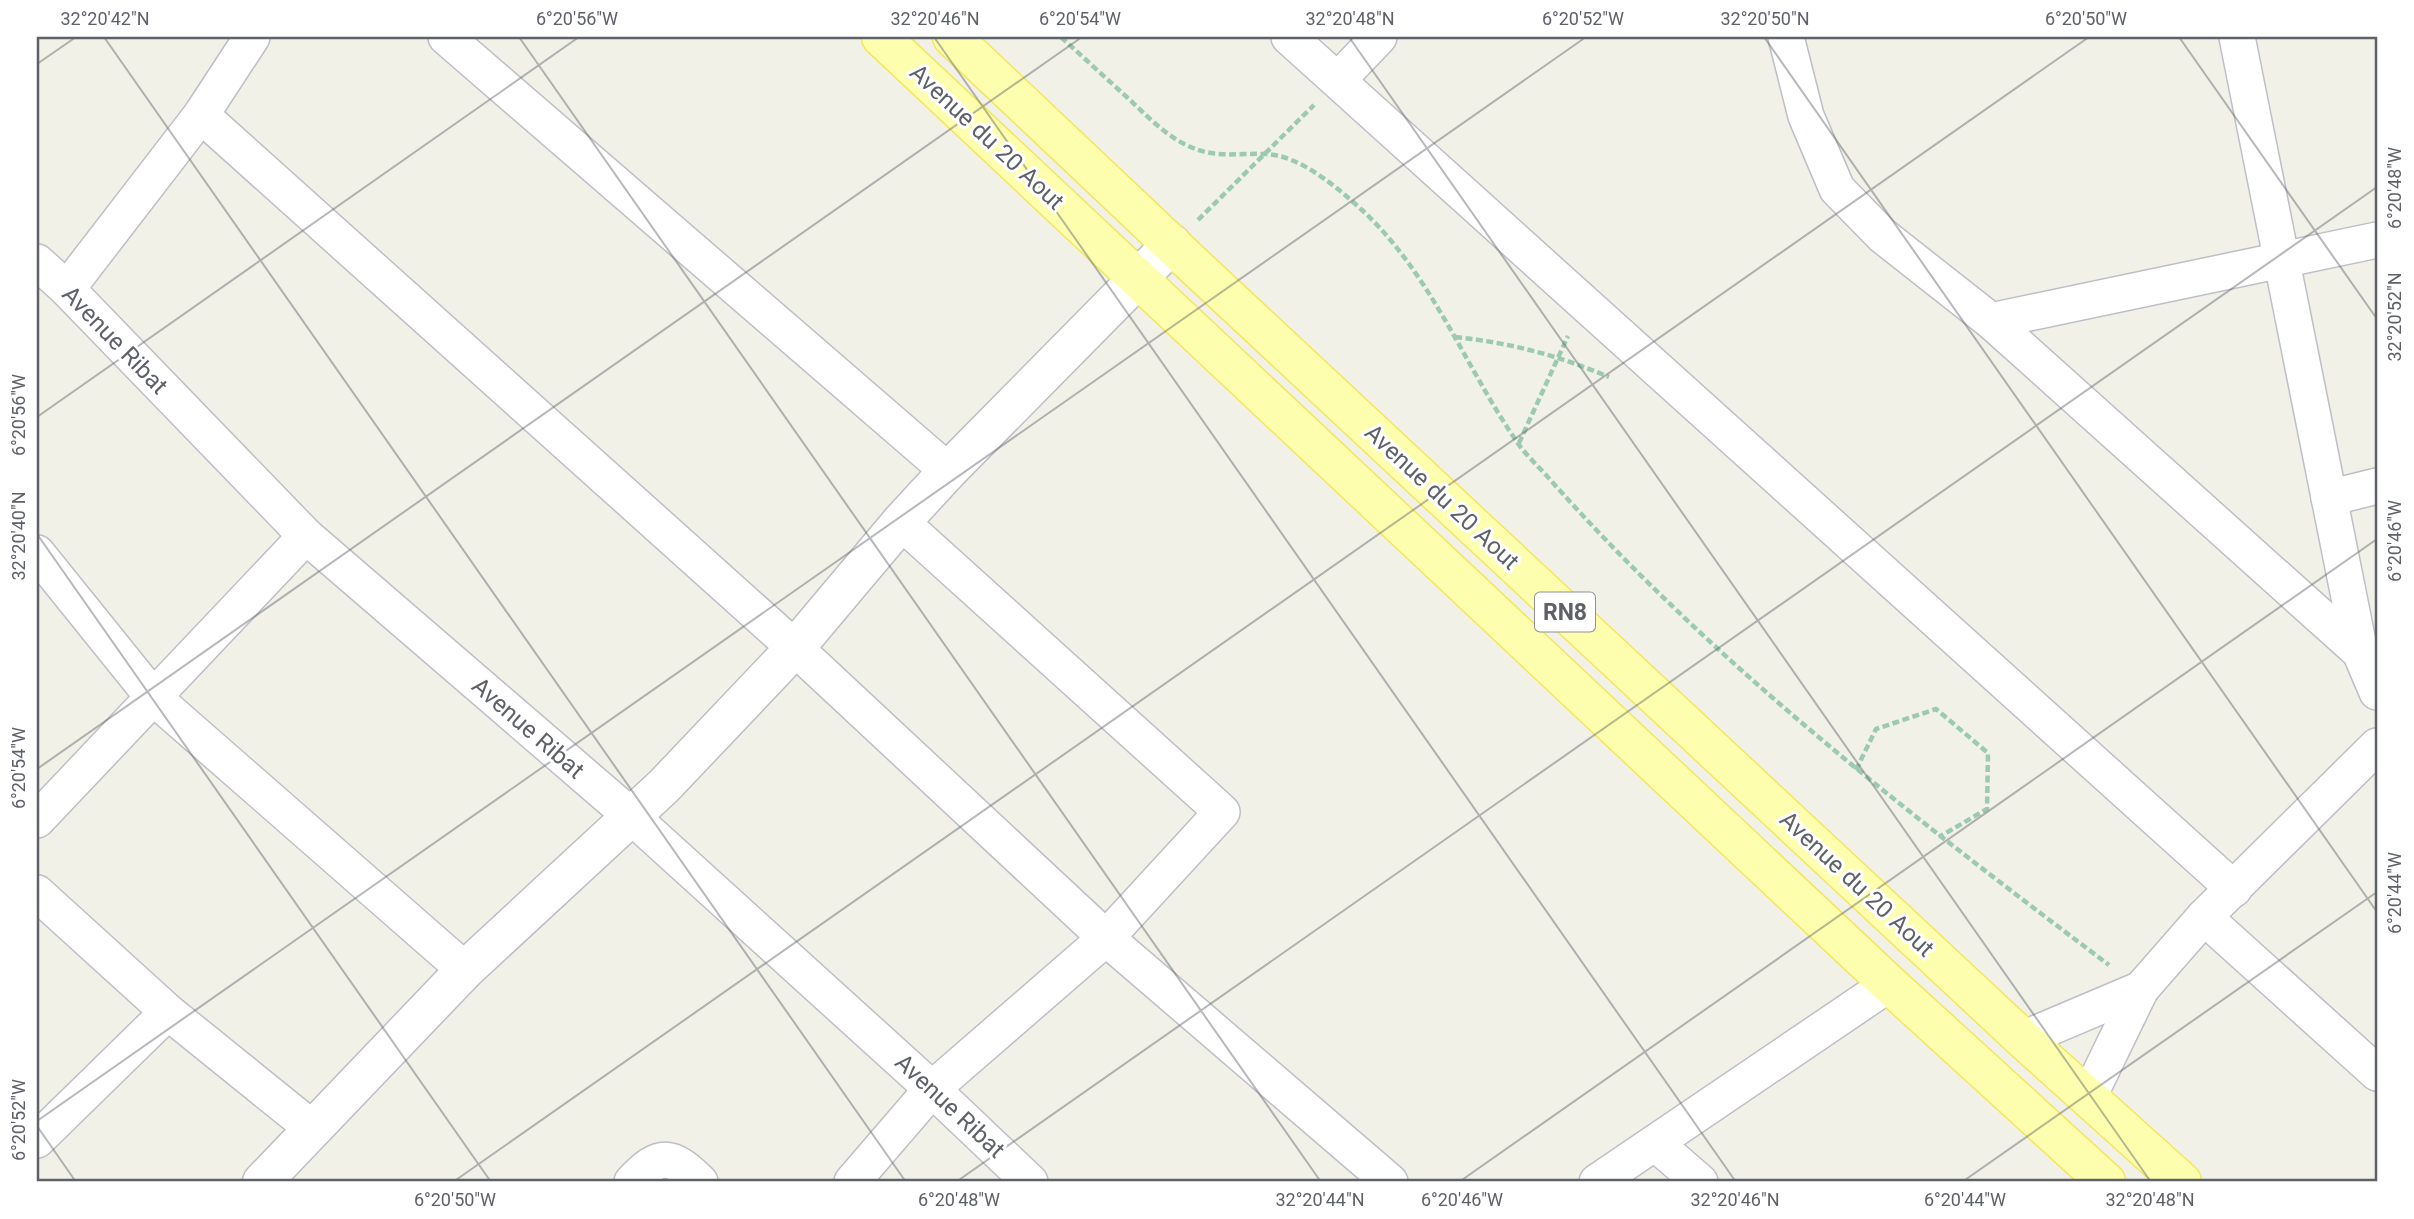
<svg xmlns="http://www.w3.org/2000/svg" width="2414" height="1219" font-family="Roboto,sans-serif">
  <rect width="100%" height="100%" fill="#f1f1e7"/>
  <g fill="none" stroke-linecap="round" stroke-linejoin="round">
    <defs>
      <g id="street">
        <polyline points="446,37 948,471"/>
        <polyline points="1289,37 2234,889"/>
        <polyline points="1786,37 1806,116 1837,189 1883,236 1991,321 2360,652 2377,692"/>
        <polyline points="2237,37 2360,652"/>
        <polyline points="1338,80 1379,37"/>
        <polyline points="201,115 795,648 1106,938 1390,1182"/>
        <polyline points="37,262 67,289 306,536 631,816 932,1089 1030,1182"/>
        <polyline points="67,289 201,115 252,37"/>
        <polyline points="1991,321 2377,240"/>
        <polyline points="2329,498 2377,486"/>
        <polyline points="37,553 153,697 465,970"/>
        <polyline points="37,820 306,536"/>
        <polyline points="37,893 168,1012 313,1129"/>
        <polyline points="2204,917 2377,1073"/>
        <polyline points="2023,1039 2141,989"/>
        <polyline points="2089,1096 2141,989 2204,917 2377,746"/>
        <polyline points="37,1140 168,1012"/>
        <polyline points="1655,1143 1700,1182"/>
        <path d="M632 1182C660 1152 671 1154 700 1182"/>
        <polyline points="852,1182 932,1089 1106,938 1222,812 901,522"/>
        <polyline points="1597,1182 1889,984"/>
      </g>
      <polyline id="secondary" points="262,1182 465,970 664,786 795,648 901,522 948,471 1172,244"/>
      <g id="primary">
        <polyline points="881,37 1889,984 2106,1182"/>
        <polyline points="952,37 1188,260 2023,1039 2182,1182"/>
      </g>
    </defs>
    <!-- street casing -->
    <use href="#street" stroke="#bebfc6" stroke-width="38"/>
    <!-- secondary casing -->
    <use href="#secondary" stroke="#bcbec5" stroke-width="41"/>
    <!-- primary casing -->
    <use href="#primary" stroke="#f6e65b" stroke-width="41"/>
    <!-- path -->
    <g stroke="#9ccab1" stroke-width="4.5" stroke-dasharray="7 3.5" stroke-linecap="butt">
      <path d="M1061 37C1084 58 1107 79 1130 100 1149 118 1168 138 1193 148 1217 158 1239 153 1264 154 1298 154 1337 187 1362 210 1432 275 1464 365 1517 442 1525 454 1536 464 1546 475 1711 662 1910 815 2109 965"/>
      <polyline points="1198,220 1314,105"/>
      <path d="M1455 337C1511 343 1557 355 1609 377"/>
      <polyline points="1519,443 1568,336"/>
      <polyline points="1856,770 1876,729 1936,709 1988,753 1987,809 1939,837"/>
    </g>
    <!-- street -->
    <use href="#street" stroke="#fff" stroke-width="35"/>
    <!-- secondary -->
    <use href="#secondary" stroke="#fff" stroke-width="38"/>
    <!-- primary -->
    <use href="#primary" stroke="#feffae" stroke-width="38"/>
  </g>
  <!-- ticks -->
  <path fill="none" stroke="#5e6168" stroke-width="2" stroke-opacity="0.45" d="M104 37 906 1182M519 37 1321 1182M934 37 1736 1182M1349 37 2151 1182M1764 37 2377 912M2179 37 2377 319M37 64 76 37M37 417 579 37M37 534 491 1182M37 769 1082 37M37 1121 1586 37M37 1126 76 1182M453 1182 2089 37M956 1182 2377 187M1459 1182 2377 539M1962 1182 2377 892"/>
  <g text-anchor="middle" dominant-baseline="central" stroke-width="6" stroke-linejoin="round" paint-order="stroke">
    <!-- shield labels -->
    <rect fill="#fff" stroke="#8e9095" stroke-width="2" x="1535" y="592.5" width="60" height="39" rx="5"/>
    <g font-size="23" font-weight="bold" fill="#5e6168">
      <text x="1565" y="612">RN8</text>
    </g>
    <!-- street labels -->
    <g font-size="24" fill="#5e6168" stroke="#fff">
      <text transform="translate(987 137) rotate(43)">Avenue du 20 Aout</text>
      <text transform="translate(115 340) rotate(46)">Avenue Ribat</text>
      <text transform="translate(1442 497) rotate(43)">Avenue du 20 Aout</text>
      <text transform="translate(528 728) rotate(41)">Avenue Ribat</text>
      <text transform="translate(1857 884) rotate(43)">Avenue du 20 Aout</text>
      <text transform="translate(950 1106) rotate(43)">Avenue Ribat</text>
    </g>
  </g>
  <!-- border -->
  <rect width="2414" height="1219" fill="none" stroke="#ffffff" stroke-width="77"/>
  <rect x="38" y="38" width="2338" height="1142" fill="none" stroke="#5e6168" stroke-width="2.5"/>
  <g font-size="18" text-anchor="middle" fill="#5e6168">
    <text x="105" y="25">32°20'42"N</text>
    <text x="577" y="25">6°20'56"W</text>
    <text x="935" y="25">32°20'46"N</text>
    <text x="1080" y="25">6°20'54"W</text>
    <text x="1350" y="25">32°20'48"N</text>
    <text x="1583" y="25">6°20'52"W</text>
    <text x="1765" y="25">32°20'50"N</text>
    <text x="2086" y="25">6°20'50"W</text>
    <text transform="translate(2395 188) rotate(-90)" y="6">6°20'48"W</text>
    <text transform="translate(2395 317) rotate(-90)" y="6">32°20'52"N</text>
    <text transform="translate(19 415) rotate(-90)" y="6">6°20'56"W</text>
    <text transform="translate(19 536) rotate(-90)" y="6">32°20'40"N</text>
    <text transform="translate(2395 541) rotate(-90)" y="6">6°20'46"W</text>
    <text transform="translate(19 768) rotate(-90)" y="6">6°20'54"W</text>
    <text transform="translate(2395 893) rotate(-90)" y="6">6°20'44"W</text>
    <text transform="translate(19 1120) rotate(-90)" y="6">6°20'52"W</text>
    <text x="455" y="1206">6°20'50"W</text>
    <text x="959" y="1206">6°20'48"W</text>
    <text x="1320" y="1206">32°20'44"N</text>
    <text x="1462" y="1206">6°20'46"W</text>
    <text x="1735" y="1206">32°20'46"N</text>
    <text x="1965" y="1206">6°20'44"W</text>
    <text x="2150" y="1206">32°20'48"N</text>
  </g>
</svg>
